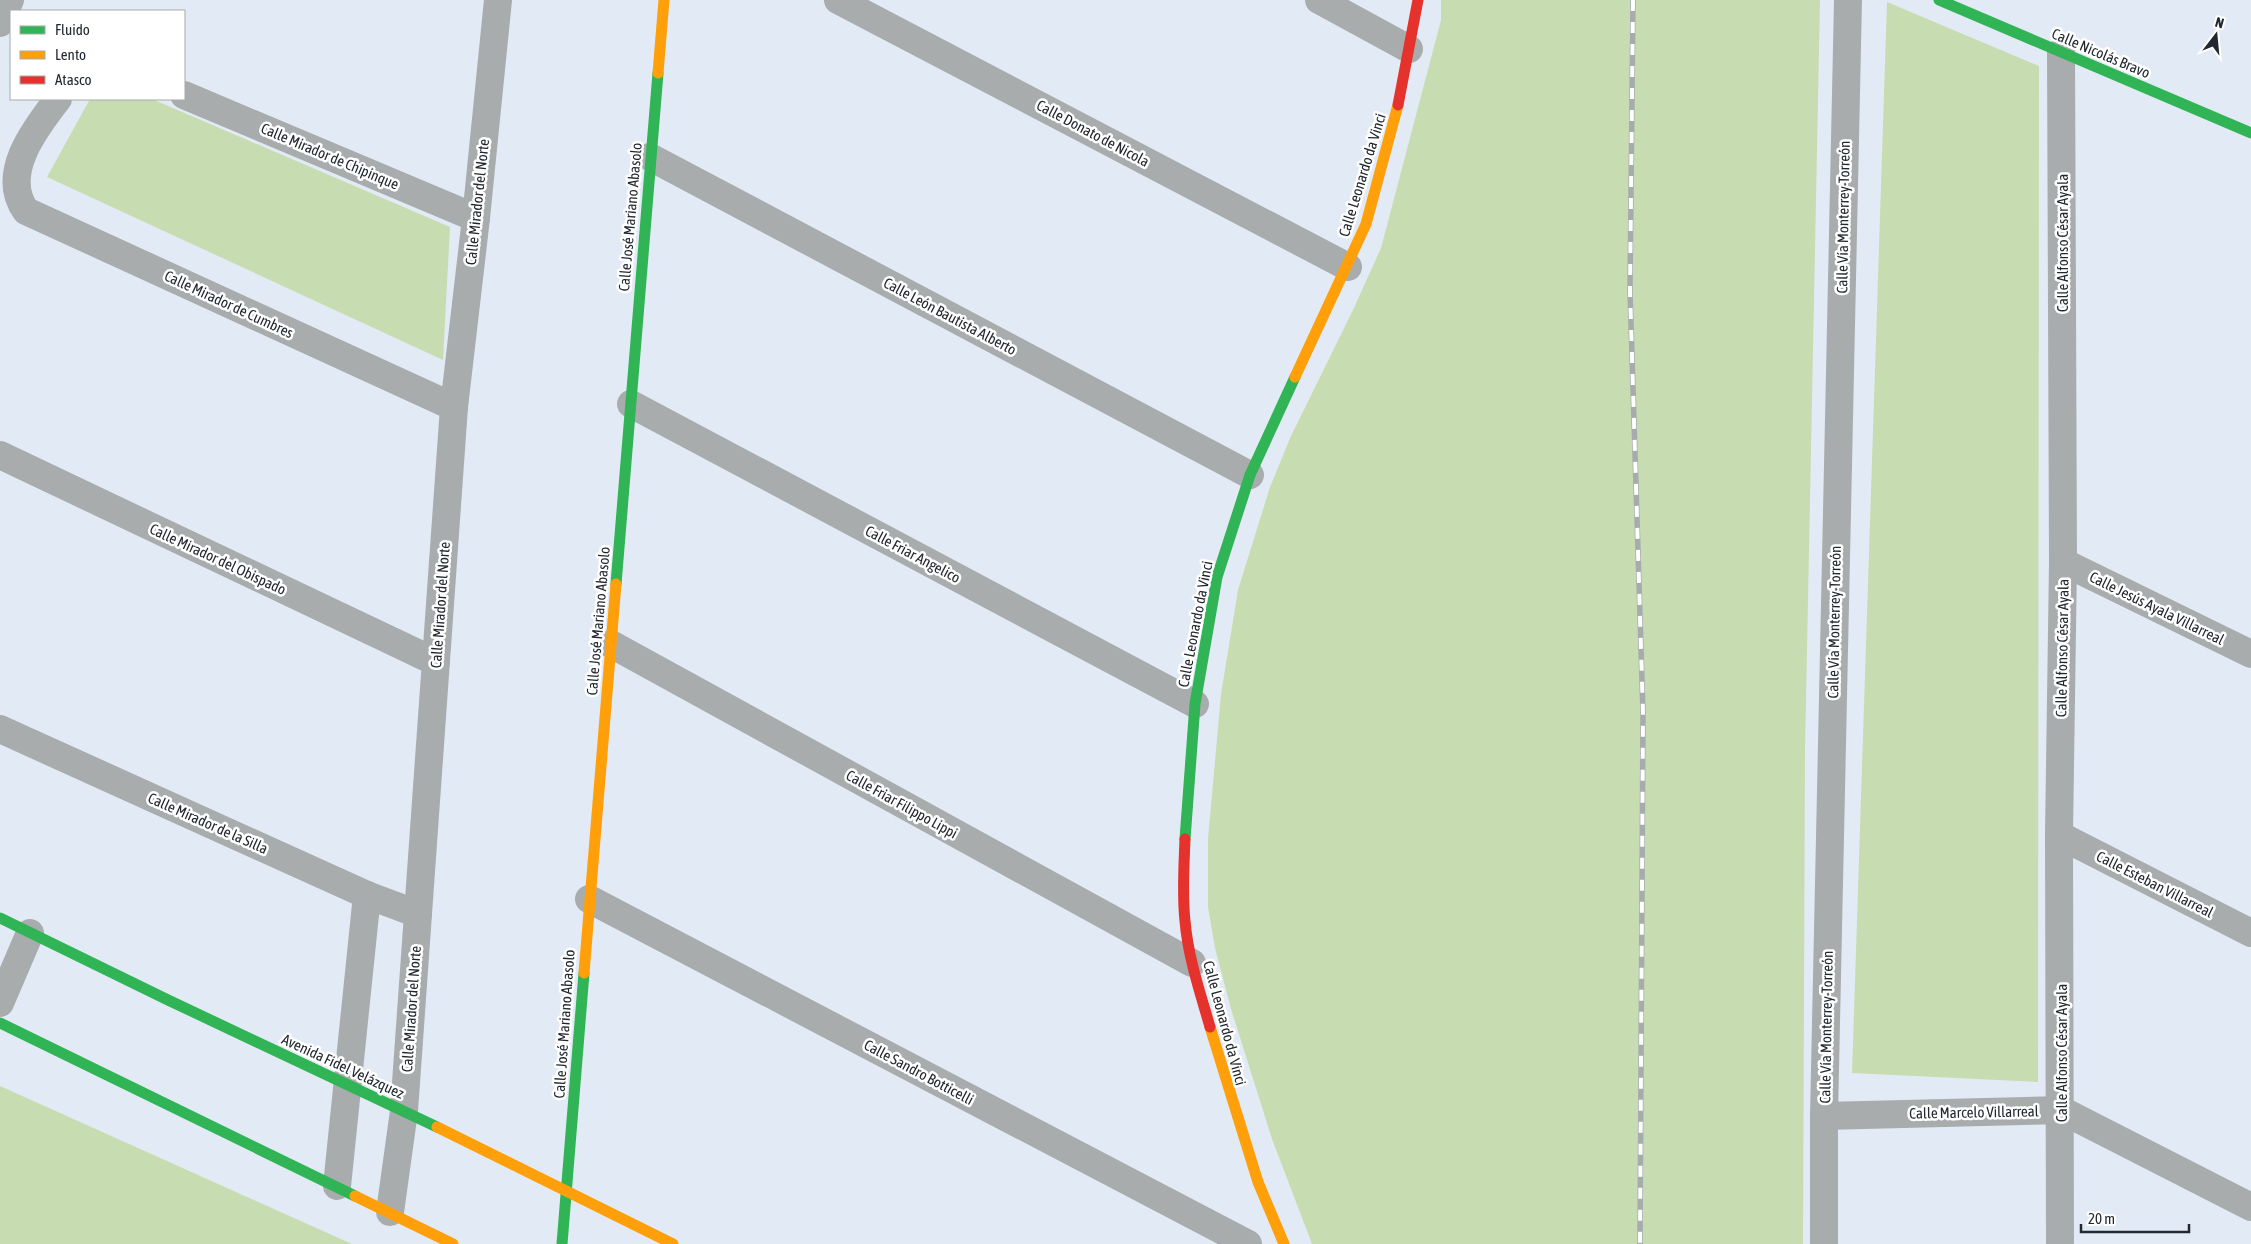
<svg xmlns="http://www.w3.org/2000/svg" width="2251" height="1244" font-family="'Asap Condensed',sans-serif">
  <rect width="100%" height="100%" fill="#e2ebf5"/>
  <!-- green -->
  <g fill="#c8dcb1">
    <polygon points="1441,0 1820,0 1805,751 1803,1244 1312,1244 1272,1139 1231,1009 1215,948 1208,907 1208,839 1221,694 1238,590 1270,487 1291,436 1353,310 1381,248 1441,20"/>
    <polygon points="1887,2 2039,66 2038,1082 1852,1073"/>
    <polygon points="90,99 152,99 450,227 443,360 47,177"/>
    <polygon points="0,1086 352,1244 0,1244"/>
  </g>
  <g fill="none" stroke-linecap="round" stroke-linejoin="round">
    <!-- street -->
    <g stroke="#a9acad" stroke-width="28">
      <polyline points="838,0 1348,267"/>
      <polyline points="1319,0 1409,49"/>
      <polyline points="0,23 10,0"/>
      <polyline points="184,95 476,218"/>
      <path d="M58 99C33 131 0 175 26 211L454 407"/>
      <polyline points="650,157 1250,475"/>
      <polyline points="631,404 1195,704"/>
      <polyline points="0,455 436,662"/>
      <polyline points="2063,562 2251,654"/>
      <polyline points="611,644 1192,963"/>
      <polyline points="0,729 367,895 418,914"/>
      <polyline points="2059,835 2251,933"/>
      <polyline points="589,899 1248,1244"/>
      <polyline points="0,1003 30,933"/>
      <polyline points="1824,1116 2061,1110 2251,1207"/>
      <polyline points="337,1186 367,895"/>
      <polyline points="390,1212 404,1111 454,407 476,218 498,0"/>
      <polyline points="1824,1244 1824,1116 1848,0"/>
      <polyline points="2060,1244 2059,835 2063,562 2061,52"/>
    </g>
    <!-- fast -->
    <g stroke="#30b455" stroke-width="11">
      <polyline points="1939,0 2251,133"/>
      <polyline points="616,584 658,73"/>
      <polyline points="1185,839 1195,704 1217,577 1250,475 1295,377"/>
      <polyline points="0,918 168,1000 437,1127"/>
      <polyline points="0,1023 355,1196"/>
      <polyline points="562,1244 584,973"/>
    </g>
    <!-- slow -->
    <g stroke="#ff9f0a" stroke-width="11">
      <polyline points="658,73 664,0"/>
      <polyline points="1295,377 1366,224 1398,105"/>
      <polyline points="584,973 616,584"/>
      <polyline points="1210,1027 1258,1182 1284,1244"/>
      <polyline points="437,1127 673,1244"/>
      <polyline points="355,1196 453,1244"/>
    </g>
    <!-- jam -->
    <g stroke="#e5322d" stroke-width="11">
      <polyline points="1398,105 1418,0"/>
      <path d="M1185 839C1184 867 1182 894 1185 921 1188 957 1200 992 1210 1027"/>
    </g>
    <defs>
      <polyline id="rail" points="1633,0 1630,291 1643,713 1640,1244"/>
    </defs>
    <!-- rail casing -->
    <use href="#rail" stroke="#a6abae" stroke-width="5.5"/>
    <!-- rail -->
    <use href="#rail" stroke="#fff" stroke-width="4" stroke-dasharray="11" stroke-linecap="butt"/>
  </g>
  <g text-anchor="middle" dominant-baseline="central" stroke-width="5" stroke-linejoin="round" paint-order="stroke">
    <!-- street labels -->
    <g font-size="15" fill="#22282f" stroke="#fff">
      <text transform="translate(2101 53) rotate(23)">Calle Nicolás Bravo</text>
      <text transform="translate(1093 133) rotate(28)">Calle Donato de Nicola</text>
      <text transform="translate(330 156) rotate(23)">Calle Mirador de Chipinque</text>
      <text transform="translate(1362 175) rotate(-73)">Calle Leonardo da Vinci</text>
      <text transform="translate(477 202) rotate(-84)">Calle Mirador del Norte</text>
      <text transform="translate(630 217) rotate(-85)">Calle José Mariano Abasolo</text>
      <text transform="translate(1843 217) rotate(-89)">Calle Vía Monterrey-Torreón</text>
      <text transform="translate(2062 243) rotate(-90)">Calle Alfonso César Ayala</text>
      <text transform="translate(229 304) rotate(25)">Calle Mirador de Cumbres</text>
      <text transform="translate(950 316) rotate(28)">Calle León Bautista Alberto</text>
      <text transform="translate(913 554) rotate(28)">Calle Friar Angelico</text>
      <text transform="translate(218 559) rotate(25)">Calle Mirador del Obispado</text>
      <text transform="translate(440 605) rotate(-86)">Calle Mirador del Norte</text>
      <text transform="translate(2157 608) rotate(26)">Calle Jesús Ayala Villarreal</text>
      <text transform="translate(598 621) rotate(-85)">Calle José Mariano Abasolo</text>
      <text transform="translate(1834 622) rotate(-89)">Calle Vía Monterrey-Torreón</text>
      <text transform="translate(1195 624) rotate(-79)">Calle Leonardo da Vinci</text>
      <text transform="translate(2062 648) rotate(-89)">Calle Alfonso César Ayala</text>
      <text transform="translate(902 804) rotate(29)">Calle Friar Filippo Lippi</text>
      <text transform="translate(208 823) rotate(24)">Calle Mirador de la Silla</text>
      <text transform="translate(2155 884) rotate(27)">Calle Esteban Villarreal</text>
      <text transform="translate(411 1009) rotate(-86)">Calle Mirador del Norte</text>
      <text transform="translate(1225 1023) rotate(75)">Calle Leonardo da Vinci</text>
      <text transform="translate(564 1024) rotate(-86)">Calle José Mariano Abasolo</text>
      <text transform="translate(1826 1027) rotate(-89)">Calle Vía Monterrey-Torreón</text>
      <text transform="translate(2061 1053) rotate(-90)">Calle Alfonso César Ayala</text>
      <text transform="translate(343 1066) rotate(25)">Avenida Fidel Velázquez</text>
      <text transform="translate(919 1072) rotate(28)">Calle Sandro Botticelli</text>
      <text transform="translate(1974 1112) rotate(-1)">Calle Marcelo Villarreal</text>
    </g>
  </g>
  <!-- legend -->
  <rect x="10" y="10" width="175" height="90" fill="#ffffff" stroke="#a7a9ac"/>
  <rect x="20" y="26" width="25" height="8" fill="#30b455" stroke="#a7a9ac"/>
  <text x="55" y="35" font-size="15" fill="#22282f">Fluido</text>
  <rect x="20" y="51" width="25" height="8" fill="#ff9f0a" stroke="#a7a9ac"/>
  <text x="55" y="60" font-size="15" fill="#22282f">Lento</text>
  <rect x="20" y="76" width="25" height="8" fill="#e5322d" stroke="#a7a9ac"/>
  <text x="55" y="85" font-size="15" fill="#22282f">Atasco</text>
  <!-- north arrow -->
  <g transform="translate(2216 35) rotate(16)" stroke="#ffffff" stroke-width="4" paint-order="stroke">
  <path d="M0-4L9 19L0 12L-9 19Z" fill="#22282f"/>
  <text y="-8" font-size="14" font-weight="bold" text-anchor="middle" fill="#22282f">N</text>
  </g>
  <!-- scale -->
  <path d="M2081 1224v8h108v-8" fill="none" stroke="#22282f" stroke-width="2.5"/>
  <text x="2088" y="1224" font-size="15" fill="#22282f" stroke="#ffffff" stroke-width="4" paint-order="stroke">20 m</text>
</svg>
